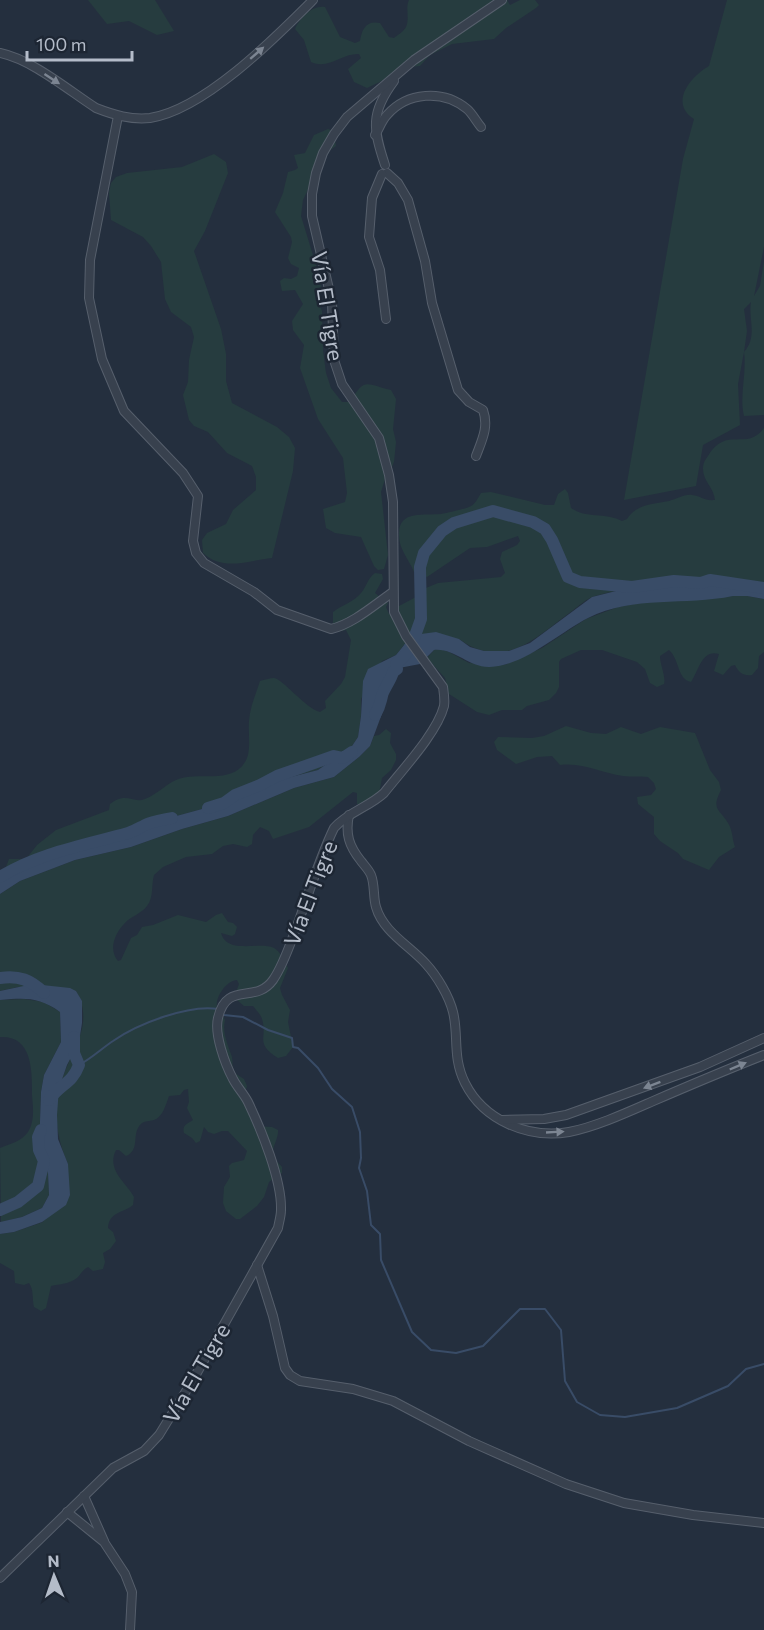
<svg xmlns="http://www.w3.org/2000/svg" width="764" height="1630" font-family="Commissioner,sans-serif">
  <rect width="100%" height="100%" fill="#242f3e"/>
  <!-- green -->
  <g fill="#263c3f" fill-rule="evenodd">
    <polygon points="88,0 155,0 174,31 157,35 129,21 107,24"/>
    <path d="M409 0H507L510 5 520 0H535L539 5 536 8 506 28 494 39 452 44 430 55 420 66 401 68 391 73 386 79 367 88 354 82 348 69 361 58 359 54C342 53 329 70 311 62L304 40 295 29C300 18 312 5 325 7L340 37 355 43 360 41C362 29 366 20 380 23L389 37 394 38C398 35 404 31 406 27 410 18 405 8 409 0Z"/>
    <path d="M727 0H764V247L754 296 760 286 764 261V415L744 416C739 396 747 373 744 352L738 384 740 425 703 445 696 486 624 500 683 159 694 119C669 103 690 77 709 66ZM751 302C748 318 758 337 744 352L747 331 744 309Z"/>
    <path d="M328 129 333 131 336 146 329 151 322 153 312 181 303 200 301 216 320 278 321 289 318 300 322 311 323 350 326 373 331 388 342 402H350C365 377 365 384 391 390L396 399 393 429 396 442 394 462 389 474 385 479 381 492 388 555 384 569 378 570 374 566 361 537 335 533 326 528 323 509 345 502 347 493 343 458 318 419 300 368 304 345 293 330 292 321 303 304 295 290 282 291 280 281 284 278 291 279 297 276 299 268 291 264 288 258 292 242 291 237 275 212 283 193 288 172 295 170 298 168 294 155 305 153 314 135Z"/>
    <path d="M214 154 226 162 228 173 205 231 194 251 221 329 226 354V381L232 403 277 427 289 437 295 448 293 471 272 558C249 560 223 572 203 553L202 540 207 533 226 524 233 510 256 490V477L252 466 227 453 208 432 194 426 189 420 183 395 188 382 189 360 194 337 191 327 171 312 165 299 161 262 151 246 143 237 111 220 109 193 111 183 116 177 127 173 182 167Z"/>
    <path d="M764 428V588C708 578 650 580 595 596 587 598 579 606 572 611 536 637 505 672 459 639L405 644 396 655 382 661 361 699V716L358 737 352 746 318 770 260 785 224 803 158 821 126 834 38 858 13 869 6 867 9 859H26L37 845 56 830 109 810 110 804C127 791 132 804 145 799 156 795 165 785 176 780 198 770 235 787 247 758 251 747 248 733 249 721 250 707 256 694 260 681 264 680 270 678 274 678 283 679 305 708 320 712L326 708 325 701 341 684 345 677 351 640 346 630 337 632 333 625V612C342 605 354 602 361 593 367 586 367 579 375 573L382 574 383 579 375 593 388 603 386 607 389 614 394 612 399 606 416 597 426 588 438 583 501 577 505 573 500 559 502 552 517 545 520 541 518 536 487 547 470 548 427 577 414 572C411 564 401 550 400 543 393 508 423 516 441 514 447 513 464 509 469 507 475 505 478 498 481 493L491 492 545 505H554L558 494 565 489 568 493 571 508C586 519 605 512 622 521L627 519C636 504 654 504 669 501 677 499 684 494 692 495 702 496 703 501 715 500 714 488 703 481 703 469 703 463 705 460 708 456 726 425 747 452 764 428Z"/>
    <path d="M733 596H747L764 599V652L759 656 758 668 752 675C743 676 739 673 735 665L731 666 723 675 714 671 719 654C702 649 699 670 691 682 677 679 680 660 669 650L660 656C660 665 666 676 664 684L657 687 650 683 645 669 637 662 602 650H581L561 659 559 662V687L556 693 549 700 527 706 522 710H502L489 715 477 712 449 694 445 678 427 658 434 650 440 649 449 652 469 663 504 665 542 648 586 619 618 607 645 602Z"/>
    <path d="M566 726 591 733 606 734 621 727 641 734 660 727 695 733 710 770 719 782 721 790C711 810 719 808 728 823 733 831 732 839 735 847L719 857 709 870 683 859 678 853 660 841 654 834V817L638 804 637 797 651 795 656 789 654 783 648 777C639 776 631 777 623 776 601 773 583 762 560 765L552 756 537 757 516 764 497 750 494 742 498 737 532 738 544 736Z"/>
    <path d="M386 729 391 733 390 743 396 754V760L391 770 382 778 379 794 363 805 357 804V793L353 792 309 827 273 839 269 831 260 827 253 835 252 844 247 847 233 844 223 846 212 854 186 857 163 867 154 875C151 885 154 897 147 906 141 914 131 916 125 923 115 933 108 949 118 961L121 960 131 938 137 935 142 927 153 925 178 915 206 922 216 915 222 913 228 922 233 923 237 927 235 934 232 936 221 933C227 955 259 941 274 948 280 951 285 962 288 968L280 988 282 995 290 1010 288 1022 293 1047 286 1056 278 1058C254 1043 268 1038 262 1019 261 1015 256 1010 253 1006H244L237 1000 236 992 239 984 237 980C227 980 215 997 217 1007 218 1011 223 1015 225 1020 222 1033 228 1045 232 1057 233 1062 232 1067 233 1072L244 1079 247 1086 243 1100 255 1126 272 1127 278 1130C279 1140 268 1152 275 1160 277 1162 280 1164 282 1167V1173L269 1182 264 1197 257 1206 240 1219H236L226 1211 223 1203 224 1187 230 1177 229 1166 232 1163 244 1160 247 1151 228 1131H222L214 1134 208 1132 204 1127 200 1141 196 1143 192 1138 184 1133C182 1125 187 1124 193 1120L187 1108 189 1102 188 1089 184 1090 180 1095 169 1096C166 1104 163 1117 154 1120 147 1122 142 1120 138 1128 133 1137 139 1151 126 1156L119 1150H116C106 1170 126 1182 134 1197L133 1205C123 1213 109 1212 108 1228L113 1232 116 1241 110 1249 103 1253 105 1262 103 1269 93 1271 88 1267C82 1270 82 1273 77 1278 69 1284 60 1284 51 1286L46 1308 41 1311 34 1307C32 1299 34 1290 29 1283L24 1285 15 1283 14 1271 0 1263V1234L14 1232 43 1222 68 1164C57 1139 53 1113 60 1087 67 1054 97 1027 76 991L18 987 0 991V894L20 881 75 860 131 847 182 829 228 816 294 788 334 777 359 757 370 746 374 736 379 735Z"/>
    <path d="M24 999 44 1002 60 1012 61 1042 44 1075 41 1092 39 1150 48 1173 49 1195 42 1208 22 1217 1 1222 0 1148C10 1144 22 1141 28 1132 35 1121 33 1107 32 1095 32 1072 33 1035 0 1037V1000Z"/>
  </g>
  <!-- water -->
  <g fill="#394c67">
    <path d="M674 581 736 583 764 588V599L747 596H733C685 606 634 595 588 618 560 632 524 666 490 667 469 668 455 648 434 650L420 664 399 668 386 679 382 689 383 711 370 746 359 757 334 777 294 788 228 816 182 829 131 847 75 860 20 881 0 894V877L14 868 38 858 138 830 158 821 224 803 260 785 318 770 352 746 358 737 361 716 363 681 368 669 396 655 405 644 421 634 436 632 459 639 470 647 484 651H509L530 643 592 597 632 587Z"/>
    <path d="M33 984 70 988 76 991 82 1001V1023L79 1042 67 1065 59 1088 57 1115 58 1139 68 1164 70 1195 66 1205 42 1222 14 1232 0 1234V1222L22 1217 42 1208 49 1195 48 1173 39 1150 41 1092 44 1075 61 1042 60 1012C39 997 26 998 0 1000V991Z"/>
  </g>
  <g fill="none" stroke-linecap="round" stroke-linejoin="round">
    <!-- stream -->
    <g stroke="#394c67" stroke-width="2">
      <polyline points="222,1013 224,1015 243,1017 268,1030 292,1038 293,1047 298,1048 318,1068 332,1089 352,1107 360,1132 361,1158 359,1168 367,1191 371,1225 380,1234 381,1260 412,1332 431,1350 456,1353 483,1346 520,1309 545,1309 561,1330 565,1381 577,1402 600,1415 625,1417 677,1408 728,1386 746,1369 764,1364"/>
      <path d="M79 1065C92 1058 101 1049 113 1041 137 1024 189 1004 218 1009"/>
    </g>
    <!-- river -->
    <g stroke="#394c67" stroke-width="12">
      <path d="M375 715C380 707 380 704 382 696 383 690 391 680 393 672L397 669 396 664 405 655 412 644 421 619 420 567 424 553 442 531 454 523 493 511 533 522 545 529 552 540 568 577 580 582 632 587 674 581 701 583 710 580 764 588"/>
      <polyline points="208,808 224,803 235,795 260,785 277,776 334,756 343,758 352,752"/>
      <path d="M0 877C39 853 85 845 128 833 135 831 139 828 145 825 153 821 163 820 172 818"/>
      <path d="M0 978C19 975 31 980 44 993"/>
      <path d="M49 1100C60 1084 72 1084 79 1065L74 1053V1037"/>
      <polyline points="0,1210 18,1202 38,1186 44,1161 39,1150 38,1137 41,1130"/>
    </g>
    <defs>
      <g id="minor">
        <path d="M0 53C33 60 68 90 96 108 114 115 131 120 150 118 204 110 275 38 313 0"/>
        <path d="M118 116 90 260 89 298 102 359 124 411 183 473 198 496 193 541 196 553 204 563 254 592 277 610 331 629C353 624 374 605 393 592"/>
        <path d="M375 135C379 129 382 120 387 115 407 92 443 89 467 109 472 113 476 121 481 127"/>
        <path d="M385 165C373 129 370 113 394 81"/>
        <path d="M387 173 398 183 408 200 425 261 432 303 458 390 469 402 483 410C489 427 482 440 476 456"/>
        <polyline points="382,174 372,198 369,237 380,270 386,319"/>
        <path d="M349 815C345 834 349 846 361 861 364 865 369 870 371 875 375 885 373 897 376 907 383 932 410 946 426 964 437 976 449 996 453 1012 459 1036 452 1057 465 1083 484 1121 529 1139 569 1132 595 1127 626 1113 651 1102 688 1086 726 1070 764 1055"/>
        <polyline points="502,1120 544,1119 566,1115 700,1067 764,1038"/>
        <polyline points="257,1265 273,1316 285,1368 290,1375 300,1381 353,1389 393,1401 469,1441 566,1484 624,1503 693,1515 764,1523"/>
        <polyline points="84,1496 104,1541"/>
        <polyline points="67,1512 104,1542 125,1574 132,1592 130,1630"/>
        <path d="M0 1578 113 1468 144 1451 159 1435 194 1378 278 1228C279 1222 281 1216 281 1210 282 1180 261 1129 248 1102 244 1094 237 1087 233 1079 225 1064 214 1034 218 1018 227 980 255 1005 273 980 284 964 290 944 297 926 309 893 319 859 334 828 348 812 369 807 384 793 402 770 437 733 444 706 445 700 444 694 443 687L406 636 394 612 393 502 389 475 379 438 342 384 334 360 332 302 312 216V194L316 173 323 153 334 134 347 117 414 60 502 0"/>
      </g>
    </defs>
    <!-- minor casing -->
    <use href="#minor" stroke="#565f6c" stroke-width="10"/>
    <!-- minor -->
    <use href="#minor" stroke="#38414e" stroke-width="8"/>
  </g>
  <!-- one-way arrows -->
  <defs><path id="oneway-solid" d="M-6-.8H1V-3.2L6.5 0L1 3.2V.8H-6Z" transform="scale(1.5)"/></defs>
  <g fill="#7c8592">
    <use href="#oneway-solid" transform="translate(257 53) rotate(-41)"/>
    <use href="#oneway-solid" transform="translate(52 79) rotate(33)"/>
    <use href="#oneway-solid" transform="translate(738 1066) rotate(-23)"/>
    <use href="#oneway-solid" transform="translate(652 1085) rotate(159)"/>
    <use href="#oneway-solid" transform="translate(555 1132) rotate(-3)"/>
  </g>
  <g text-anchor="middle" dominant-baseline="central" stroke-width="5" stroke-linejoin="round" paint-order="stroke">
    <!-- street labels -->
    <g font-size="22" fill="#b4bcc9" stroke="#1d2633">
      <text transform="translate(328 306) rotate(81)">Vía El Tigre</text>
      <text transform="translate(310 893) rotate(-69)">Vía El Tigre</text>
      <text transform="translate(196 1373) rotate(-60)">Vía El Tigre</text>
    </g>
  </g>
  <!-- north arrow -->
  <g transform="translate(54 1576) rotate(358)" stroke="#1d2633" stroke-width="4.5" paint-order="stroke">
  <path d="M0-4.5L10 22L0 15L-10 22Z" fill="#b4bcc9"/>
  <text y="-9" font-size="16" font-weight="bold" text-anchor="middle" fill="#b4bcc9">N</text>
  </g>
  <!-- scale -->
  <path d="M27 51v9h105v-9" fill="none" stroke="#b4bcc9" stroke-width="3"/>
  <text x="36" y="51" font-size="18" fill="#b4bcc9" stroke="#1d2633" stroke-width="4.5" paint-order="stroke">100 m</text>
</svg>
